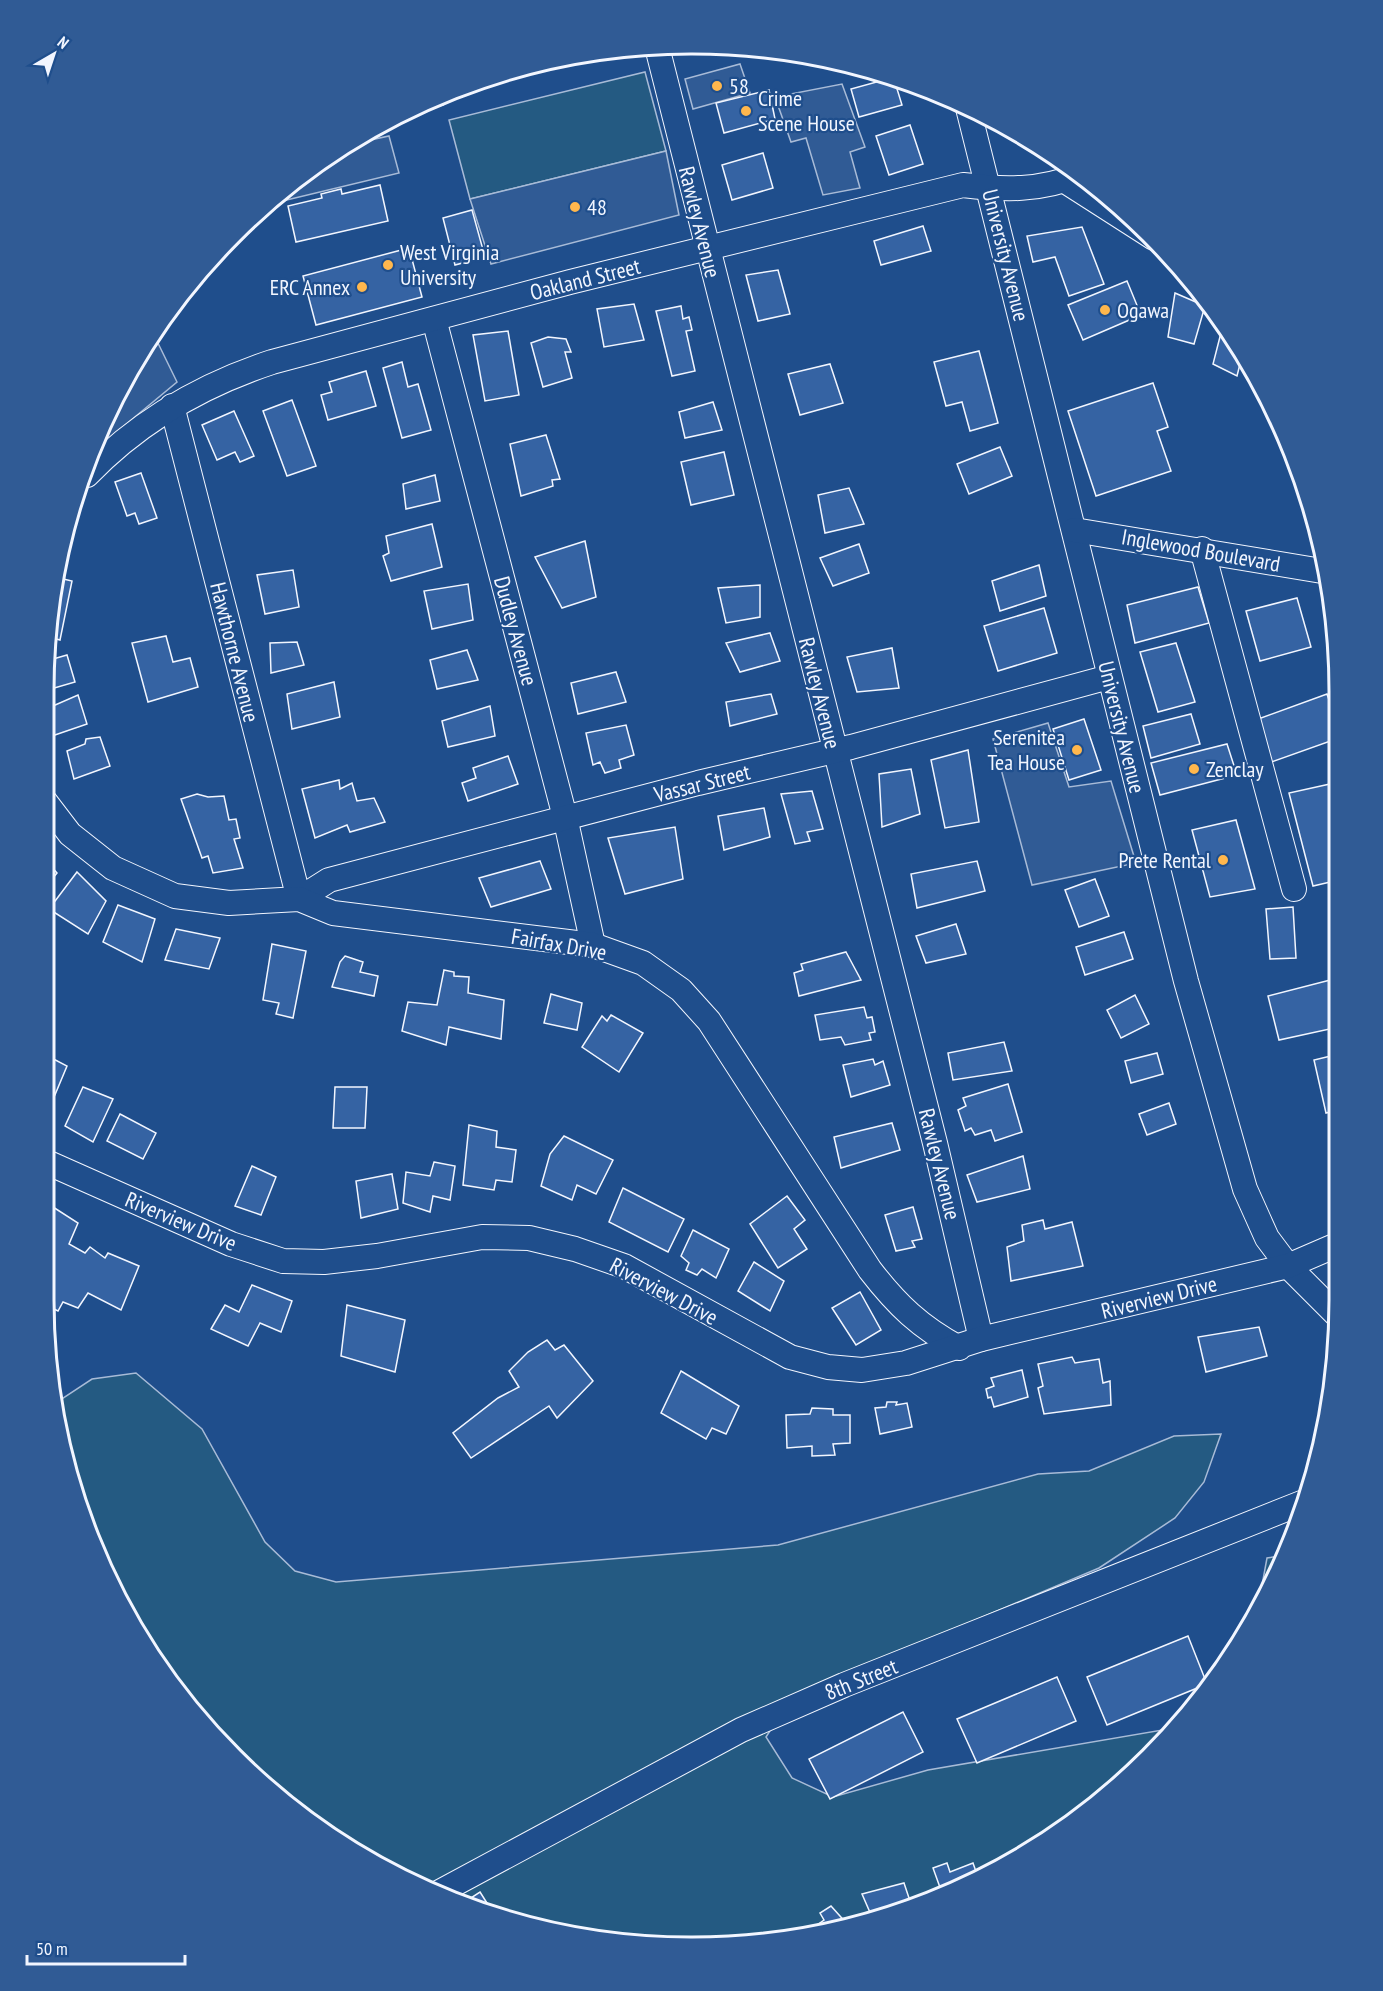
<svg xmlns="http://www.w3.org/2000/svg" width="1383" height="1991" font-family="'PT Sans Narrow',sans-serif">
  <rect width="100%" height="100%" fill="#1f4e8c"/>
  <!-- green -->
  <g fill="#245a82" stroke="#a8bbd7" stroke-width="1.5">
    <polygon points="645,72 666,151 470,199 449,120"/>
    <polygon points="136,1373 202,1429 265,1542 295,1571 336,1582 778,1545 1038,1474 1089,1471 1174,1436 1221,1434 1204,1482 1175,1518 1099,1568 791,1698 766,1737 792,1778 833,1797 928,1770 1174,1728 1149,1758 1086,1814 986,1876 946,1885 942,1893 818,1935 692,1947 607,1942 443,1898 367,1861 265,1787 153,1659 93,1548 66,1468 57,1402 92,1379"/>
    <polygon points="1286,1555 1258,1607 1267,1558"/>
  </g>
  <!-- parking -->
  <g fill="#305b95" stroke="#a8bbd7" stroke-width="1.5">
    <polygon points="740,64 750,93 693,109 685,79"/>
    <polygon points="842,84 865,147 850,152 860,188 823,195 806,138 791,142 775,97"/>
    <polygon points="389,136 399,173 270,204 332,153 343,146"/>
    <polygon points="666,151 679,215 491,264 470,199"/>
    <polygon points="154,335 177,382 95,450 110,405"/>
    <polygon points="1048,723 1069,787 1111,781 1136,863 1032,885 993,739"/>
  </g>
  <!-- building -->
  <g fill="#3563a3" stroke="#f2f6ff" stroke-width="1.5">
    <polygon points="891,78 894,79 902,105 859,117 851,89"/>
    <polygon points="769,90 775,119 724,133 716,103"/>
    <polygon points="440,95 443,105 403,115"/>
    <polygon points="910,125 923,164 889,175 876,136"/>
    <polygon points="763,153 773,188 732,200 722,165"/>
    <polygon points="380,185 388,221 296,242 288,206 322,198 321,194 341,189 342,194"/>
    <polygon points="472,210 485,257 455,265 443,218"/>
    <polygon points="923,226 931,251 881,265 874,241"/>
    <polygon points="1082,227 1104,284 1069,296 1055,257 1033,262 1027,236"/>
    <polygon points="409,248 422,297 316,325 303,276"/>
    <polygon points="778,270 790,314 758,321 746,275"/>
    <polygon points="1127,281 1141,315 1083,340 1068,305"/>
    <polygon points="1175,293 1205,306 1194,344 1168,337"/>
    <polygon points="634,304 644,340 604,347 597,309"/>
    <polygon points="681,306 683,319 689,317 692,330 686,331 695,371 672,376 656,311"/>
    <polygon points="1223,325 1242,356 1237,376 1213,364"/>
    <polygon points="508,331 519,395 485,401 473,335"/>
    <polygon points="548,337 566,339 571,352 565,352 572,378 543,387 531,343"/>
    <polygon points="979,351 998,423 970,431 962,402 946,406 934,362"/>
    <polygon points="402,362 408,387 418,384 431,430 402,438 383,368"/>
    <polygon points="830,364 843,403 800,415 788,374"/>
    <polygon points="366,371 376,406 328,420 321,395 332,392 329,382"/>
    <polygon points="1153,383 1168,427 1157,431 1171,471 1096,496 1068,411"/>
    <polygon points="292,400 316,466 287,476 263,411"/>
    <polygon points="713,402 722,430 685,438 679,412"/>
    <polygon points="234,411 254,456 240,462 235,452 217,460 202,425"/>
    <polygon points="546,435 560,479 552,480 553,486 521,496 510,444"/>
    <polygon points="1000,447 1012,476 969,494 957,464"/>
    <polygon points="724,452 734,495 691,505 681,462"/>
    <polygon points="141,473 157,518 139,524 135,513 127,516 115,482"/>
    <polygon points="435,475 440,501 406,509 403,484"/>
    <polygon points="849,488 864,524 825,533 818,495"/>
    <polygon points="432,524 442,567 391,581 383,556 389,553 386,536"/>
    <polygon points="585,541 596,597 562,608 535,557"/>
    <polygon points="859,544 869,573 833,586 820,558"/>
    <polygon points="1039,565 1046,596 1000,611 992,581"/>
    <polygon points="293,570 299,607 265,614 257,575"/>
    <polygon points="55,577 72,581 60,640 49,637"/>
    <polygon points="468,584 473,620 432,629 424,591"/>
    <polygon points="760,585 760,617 726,623 718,588"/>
    <polygon points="1198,587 1209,623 1135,643 1127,605"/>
    <polygon points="1297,598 1311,647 1260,661 1246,611"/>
    <polygon points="1044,608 1057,653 998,671 984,626"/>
    <polygon points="770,633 780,661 740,672 726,643"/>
    <polygon points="166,636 173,662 190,658 198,687 148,702 132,643"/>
    <polygon points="297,642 304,665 271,673 270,643"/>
    <polygon points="1176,643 1195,702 1158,712 1140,652"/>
    <polygon points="892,648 899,688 857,692 847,657"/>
    <polygon points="467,650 478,680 437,689 430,660"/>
    <polygon points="67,655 75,682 44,691 46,661"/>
    <polygon points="616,672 626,702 578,714 571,683"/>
    <polygon points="334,682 340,717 292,729 287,694"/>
    <polygon points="771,694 777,714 730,726 726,702"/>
    <polygon points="1327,694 1339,728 1339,738 1266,764 1250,722"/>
    <polygon points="78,695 87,724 52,736 46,709"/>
    <polygon points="490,706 495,736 448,747 442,721"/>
    <polygon points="1191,714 1200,744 1151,758 1143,726"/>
    <polygon points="1084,719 1101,770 1069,780 1053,729"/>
    <polygon points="626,725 634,755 619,760 621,768 605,773 600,762 593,765 586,733"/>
    <polygon points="100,737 110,766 74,779 67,751 85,744 86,739"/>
    <polygon points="1227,744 1237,775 1160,795 1151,763"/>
    <polygon points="968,750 979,822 945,828 931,760"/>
    <polygon points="508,756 518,784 468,801 462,783 476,778 473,768"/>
    <polygon points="911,769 920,814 882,827 879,774"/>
    <polygon points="339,780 340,789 352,783 357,801 374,798 385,822 350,832 347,825 315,838 302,789"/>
    <polygon points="1339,782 1339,880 1313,886 1289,793"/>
    <polygon points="812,791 823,829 807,832 810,841 795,844 781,794"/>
    <polygon points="197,794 208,797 224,796 229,820 236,819 240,838 234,839 243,868 213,873 208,856 202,858 181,799"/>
    <polygon points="764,808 770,837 724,850 718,816"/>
    <polygon points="1236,820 1255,889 1210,897 1192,830"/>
    <polygon points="675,827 683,879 625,894 608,838"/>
    <polygon points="44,858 57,873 44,889"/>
    <polygon points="540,861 551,889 491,907 479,878"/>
    <polygon points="977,861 985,891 917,908 911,874"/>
    <polygon points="77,872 106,901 88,934 49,909"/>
    <polygon points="1095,879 1109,916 1079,927 1065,890"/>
    <polygon points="118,905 155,919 142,962 103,942"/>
    <polygon points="1293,907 1296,958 1270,959 1266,909"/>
    <polygon points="956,924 966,954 926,963 916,936"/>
    <polygon points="176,929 220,938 209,969 165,960"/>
    <polygon points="1124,932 1133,959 1085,975 1076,947"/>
    <polygon points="272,944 306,951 293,1018 276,1014 279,1003 263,1000"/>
    <polygon points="846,952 861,980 799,996 794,973 803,970 801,964"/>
    <polygon points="345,956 363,962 360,972 378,976 374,996 332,987 340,962"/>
    <polygon points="444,970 454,972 454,976 469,977 468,993 504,1000 501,1039 449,1027 446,1045 402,1031 408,1002 437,1005"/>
    <polygon points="1338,978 1339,1027 1279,1040 1268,996"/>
    <polygon points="551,994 582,1003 577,1030 544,1023"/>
    <polygon points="1135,995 1149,1024 1121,1038 1107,1010"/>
    <polygon points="864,1007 867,1018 872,1017 875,1032 869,1033 871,1040 845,1045 841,1037 820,1040 815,1015"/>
    <polygon points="611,1015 643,1033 619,1072 582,1047 602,1016 607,1021"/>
    <polygon points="1004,1042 1012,1071 953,1080 948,1053"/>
    <polygon points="1157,1053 1163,1074 1131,1083 1125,1061"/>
    <polygon points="44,1054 67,1066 44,1121"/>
    <polygon points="1339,1054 1339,1118 1338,1110 1326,1113 1314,1060"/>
    <polygon points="873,1059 875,1065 883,1061 890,1085 851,1097 843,1065"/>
    <polygon points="1008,1084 1022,1132 995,1141 991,1130 975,1135 971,1128 965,1131 958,1110 966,1106 963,1098"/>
    <polygon points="83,1087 113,1099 93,1142 65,1126"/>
    <polygon points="335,1087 367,1087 365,1128 333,1128"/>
    <polygon points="1169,1103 1176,1124 1147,1135 1139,1114"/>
    <polygon points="120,1114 156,1133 143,1159 107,1141"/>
    <polygon points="892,1123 900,1150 841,1168 834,1137"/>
    <polygon points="469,1125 497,1131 496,1147 516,1150 512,1182 496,1180 494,1190 463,1185"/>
    <polygon points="564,1136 613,1160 596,1194 577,1185 572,1200 541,1186 550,1154"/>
    <polygon points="1023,1156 1030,1189 977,1202 967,1175"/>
    <polygon points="434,1162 455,1166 450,1200 433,1196 430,1212 403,1203 406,1172 430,1176"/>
    <polygon points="252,1166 276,1177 261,1215 235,1206"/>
    <polygon points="392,1174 398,1209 361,1218 356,1181"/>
    <polygon points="623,1188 684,1219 668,1252 609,1222"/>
    <polygon points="787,1196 805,1220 794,1229 807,1249 778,1268 750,1224"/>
    <polygon points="53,1207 78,1223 69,1244 85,1253 90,1247 105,1258 108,1253 139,1266 121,1310 88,1293 78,1308 63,1302 58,1311 44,1304 44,1226"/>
    <polygon points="913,1207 922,1239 912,1241 915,1247 896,1251 885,1215"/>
    <polygon points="1043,1220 1045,1229 1072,1222 1083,1266 1011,1281 1007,1247 1024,1241 1022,1225"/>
    <polygon points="693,1230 729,1249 716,1278 702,1269 697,1275 686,1270 689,1263 681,1256"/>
    <polygon points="754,1262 784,1281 770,1311 738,1291"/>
    <polygon points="252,1285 292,1301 281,1332 260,1323 248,1346 211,1329 225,1305 239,1312"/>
    <polygon points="860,1292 881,1330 856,1345 832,1308"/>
    <polygon points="347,1305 405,1320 395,1372 341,1356"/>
    <polygon points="1259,1327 1267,1356 1206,1372 1198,1337"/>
    <polygon points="547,1340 555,1350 564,1345 593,1381 557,1418 549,1406 471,1458 453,1433 498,1398 519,1387 509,1371 528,1352"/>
    <polygon points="1072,1357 1075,1363 1099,1359 1103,1383 1110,1381 1111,1405 1044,1414 1038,1388 1043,1386 1038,1364"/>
    <polygon points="1022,1370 1028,1397 994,1407 991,1397 988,1398 986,1389 994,1386 991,1378"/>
    <polygon points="681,1371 739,1406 726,1434 712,1428 706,1439 661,1413"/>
    <polygon points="887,1402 897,1402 896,1405 907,1403 912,1427 880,1434 875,1408 886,1407"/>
    <polygon points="812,1408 833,1409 833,1415 850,1415 850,1443 833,1444 835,1455 812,1456 812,1446 787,1448 786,1415 810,1414"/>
    <polygon points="1188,1636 1207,1684 1107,1725 1087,1677"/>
    <polygon points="1057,1677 1076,1721 977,1763 957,1719"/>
    <polygon points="903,1712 923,1752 830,1799 809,1759"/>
    <polygon points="947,1863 950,1872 973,1863 979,1880 942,1893 933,1868"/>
    <polygon points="904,1883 911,1904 872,1917 862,1894"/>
    <polygon points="480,1892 492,1911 463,1903"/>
    <polygon points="831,1906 848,1925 818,1935 805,1936 803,1935 824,1920 820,1913"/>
  </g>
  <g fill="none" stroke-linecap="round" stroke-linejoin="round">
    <defs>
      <g id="minor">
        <polyline points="657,47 935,1143 981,1339"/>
        <polyline points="968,108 1186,981 1245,1189 1267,1238 1288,1266 1338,1316"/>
        <polyline points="1065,181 1154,238"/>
        <polyline points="434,319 565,817 593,945"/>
        <polyline points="172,406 299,899 329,880 698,783 851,747 1109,677"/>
        <path d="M87 475C138 422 202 385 272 362L570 282 963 185C1004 190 1040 191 1079 175"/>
        <polyline points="1074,530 1328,572"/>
        <polyline points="1202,549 1294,889"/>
        <path d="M44 800 70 834 113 868 175 896 229 903 299 899 333 913 593 945 643 963 681 990 709 1021 870 1270C897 1305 920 1327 959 1348"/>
        <polyline points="44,1161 231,1244 283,1261 324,1262 377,1256 482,1237 529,1238 575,1249 624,1266 790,1357 828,1367 862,1370 906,1363 981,1339 1288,1266 1339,1244"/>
        <polyline points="436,1894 741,1730 844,1685 1304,1502"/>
      </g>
    </defs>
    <!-- minor casing -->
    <use href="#minor" stroke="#f2f6ff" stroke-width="26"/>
    <!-- minor -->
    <use href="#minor" stroke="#1f4e8c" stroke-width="24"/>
  </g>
  <!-- markers -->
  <g fill="#ffb74d" stroke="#1f4e8c" stroke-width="2">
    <circle cx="717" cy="86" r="6"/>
    <circle cx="746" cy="111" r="6"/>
    <circle cx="575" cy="207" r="6"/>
    <circle cx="388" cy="265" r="6"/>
    <circle cx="362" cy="287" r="6"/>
    <circle cx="1105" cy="310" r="6"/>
    <circle cx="1077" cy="750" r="6"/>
    <circle cx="1194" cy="769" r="6"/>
    <circle cx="1223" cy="860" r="6"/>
  </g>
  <g text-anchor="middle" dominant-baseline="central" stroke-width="4.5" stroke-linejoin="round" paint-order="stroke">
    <!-- poi labels -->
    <g font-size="22" fill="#f2f6ff" stroke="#1f4e8c" text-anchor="start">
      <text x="729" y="86">58</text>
      <text x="758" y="98">Crime<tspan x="758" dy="25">Scene House</tspan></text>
      <text x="587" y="207">48</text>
      <text x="400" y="252">West Virginia<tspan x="400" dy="25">University</tspan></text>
      <text x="350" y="287" text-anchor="end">ERC Annex</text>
      <text x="1117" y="310">Ogawa</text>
      <text x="1065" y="737" text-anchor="end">Serenitea<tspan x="1065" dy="25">Tea House</tspan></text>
      <text x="1206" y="769">Zenclay</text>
      <text x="1211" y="860" text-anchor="end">Prete Rental</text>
    </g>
    <!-- street labels -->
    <g font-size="22" fill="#f2f6ff" stroke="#1f4e8c">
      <text transform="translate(700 222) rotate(76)">Rawley Avenue</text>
      <text transform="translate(1006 255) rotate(76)">University Avenue</text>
      <text transform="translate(585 279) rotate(-14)">Oakland Street</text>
      <text transform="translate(1201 550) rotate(10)">Inglewood Boulevard</text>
      <text transform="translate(516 631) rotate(75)">Dudley Avenue</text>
      <text transform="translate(235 652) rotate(76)">Hawthorne Avenue</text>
      <text transform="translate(820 693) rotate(76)">Rawley Avenue</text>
      <text transform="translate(1122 727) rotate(76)">University Avenue</text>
      <text transform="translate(702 783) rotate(-14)">Vassar Street</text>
      <text transform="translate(559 944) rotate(10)">Fairfax Drive</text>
      <text transform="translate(940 1164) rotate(76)">Rawley Avenue</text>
      <text transform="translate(181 1221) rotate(23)">Riverview Drive</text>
      <text transform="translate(664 1291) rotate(28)">Riverview Drive</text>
      <text transform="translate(1159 1297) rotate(-14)">Riverview Drive</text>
      <text transform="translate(861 1679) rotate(-22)">8th Street</text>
    </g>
  </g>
  <!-- crop -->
  <path d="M0 0H1383V1991H0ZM691 54H692A637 637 0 0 1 1329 691V1300A637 637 0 0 1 692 1937H691A637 637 0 0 1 54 1300V691A637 637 0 0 1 691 54Z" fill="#305b95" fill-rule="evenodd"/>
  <path fill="none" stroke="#f2f6ff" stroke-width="3" d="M691 54H692A637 637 0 0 1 1329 691V1300A637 637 0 0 1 692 1937H691A637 637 0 0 1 54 1300V691A637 637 0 0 1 691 54Z"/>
  <!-- north arrow -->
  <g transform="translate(54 54) rotate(39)" stroke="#1f4e8c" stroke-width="4.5" paint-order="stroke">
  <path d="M0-4.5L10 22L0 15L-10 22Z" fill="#f2f6ff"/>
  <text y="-9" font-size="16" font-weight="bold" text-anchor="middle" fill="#f2f6ff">N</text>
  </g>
  <!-- scale -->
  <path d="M27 1955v9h158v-9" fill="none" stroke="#f2f6ff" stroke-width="3"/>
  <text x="36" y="1955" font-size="18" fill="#f2f6ff" stroke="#1f4e8c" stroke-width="4.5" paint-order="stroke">50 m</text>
</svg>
